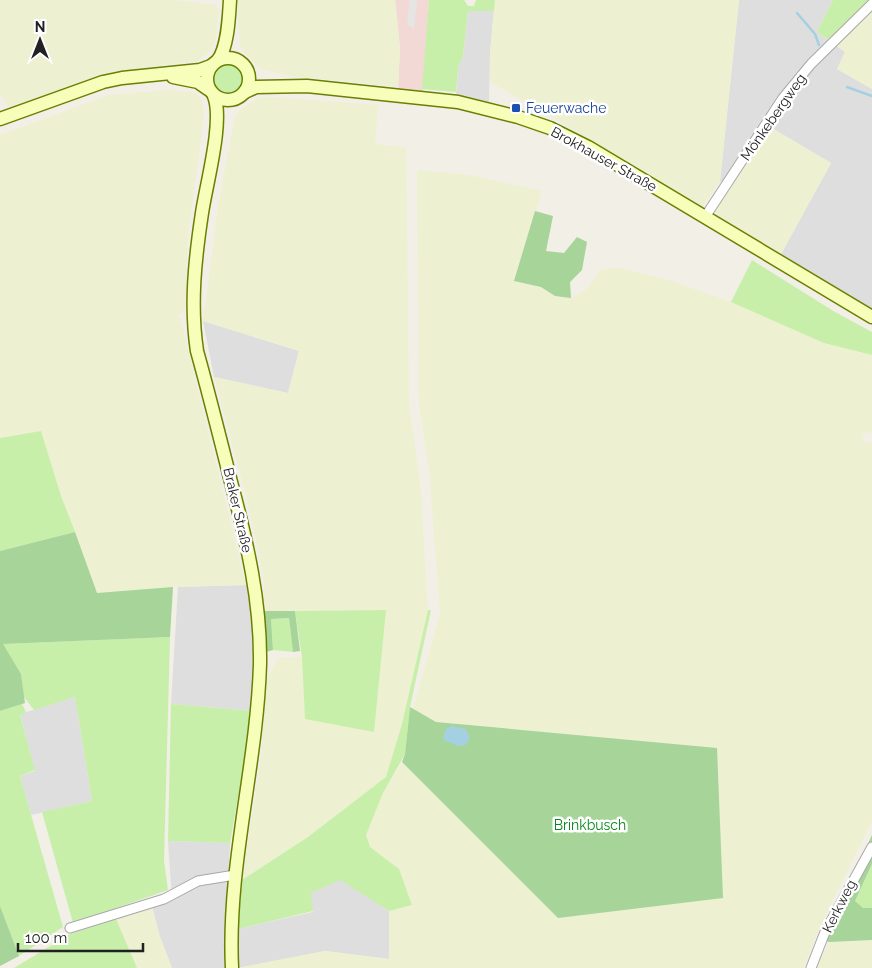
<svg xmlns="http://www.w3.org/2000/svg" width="872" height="968" font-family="Raleway,sans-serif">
  <rect width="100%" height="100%" fill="#f2efe7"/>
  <!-- residential -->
  <g fill="#dfdede">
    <polygon points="739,0 833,0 817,32 845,52 837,69 872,89 872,309 830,286 781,254 831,163 770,127 728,190 720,181"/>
    <polygon points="468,11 494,11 490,52 489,102 456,96 458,68 463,56"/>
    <polygon points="203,321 299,351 288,393 214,377"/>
    <polygon points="249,585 255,624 253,711 171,704 178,587"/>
    <polygon points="75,697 92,801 31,815 20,776 35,771 20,714"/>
    <polygon points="168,841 230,843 226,915 225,968 172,968 160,937 152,906 172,899"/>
    <polygon points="340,879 389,911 389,959 325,951 238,968 238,929 313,912 310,893"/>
  </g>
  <!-- commercial -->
  <polygon fill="#f3d9d5" points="395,0 429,0 423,92 398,90 400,48"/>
  <!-- farmland -->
  <g fill="#edf1d1">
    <polygon points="0,0 174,0 217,5 217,8 219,9 216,38 211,51 197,61 123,71 103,75 28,103 8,107 0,94"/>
    <polygon points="238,0 395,0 400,48 398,87 290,76 261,69 243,52 240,44 238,20"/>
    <polygon points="495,0 739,0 720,181 702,208 550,116 490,82 490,52"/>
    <polygon points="872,10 872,89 837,69 845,52 835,44"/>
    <polygon points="167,90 196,93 203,103 204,117 188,233 185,311 178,315 182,325 246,585 178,587 96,593 61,496 41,431 0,438 0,135 109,95"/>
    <polygon points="266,97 378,105 375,144 406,148 409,404 420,481 428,610 402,724 386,777 308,837 242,880 261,759 266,681 278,658 302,657 305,719 386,610 265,611 263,574 260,560 245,491 214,377 288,393 299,351 203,321 219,200 235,117 240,110 257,99"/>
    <polygon points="770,127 831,163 781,254 713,215"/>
    <polygon points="417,170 469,175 542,191 515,281 541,287 555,296 571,298 587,289 602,269 619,268 669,280 731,302 824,343 872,355 872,433 864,432 862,441 872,443 872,821 821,925 803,968 238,968 325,951 389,959 389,911 412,905 399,869 370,847 366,835 383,793 402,762 558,918 454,723 436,722 413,709 440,614 429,470 419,405"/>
    <polygon points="151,907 160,937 172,968 137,968 116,919"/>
    <polygon points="872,940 872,968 816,968 829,942"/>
  </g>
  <!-- grass -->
  <g fill="#c7efaa">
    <polygon points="429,0 464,0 468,6 474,6 476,0 495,0 494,11 468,11 463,56 458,68 456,92 422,89"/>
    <polygon points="833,0 869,0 829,40 817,32"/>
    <circle cx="228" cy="79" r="16"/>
    <polygon points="752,260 835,312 872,332 872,355 824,343 731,302"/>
    <polygon points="41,431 61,496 75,532 0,551 0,438"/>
    <polygon points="386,610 374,732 305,719 302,657 295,611"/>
    <polygon points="428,610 431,610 410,707 405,754 383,793 366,835 370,847 399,869 412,905 389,911 340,880 311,893 313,911 238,929 242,880 308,837 386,777 402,724"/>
    <polygon points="289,618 293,652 273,650 271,619"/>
    <polygon points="170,637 164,861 168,890 73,923 42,812 92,801 75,697 34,710 24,697 21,674 2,644"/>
    <polygon points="22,704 26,712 20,715 35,770 20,776 63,927 19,956 0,906 0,711"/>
    <polygon points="171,704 253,711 230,843 168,841"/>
    <polygon points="872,864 872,908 863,908 855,901"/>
    <polygon points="116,919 137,968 14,968 70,934"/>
  </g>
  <!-- forest -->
  <g fill="#a6d499">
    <polygon points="535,211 553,216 546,251 564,253 577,237 587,242 582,270 570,282 571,298 555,296 541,287 514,281"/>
    <polygon points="75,532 97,593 173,587 170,637 3,644 21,674 25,703 0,711 0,551"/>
    <polygon points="263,611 295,611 300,651 293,652 289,618 271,619 273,650 266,652"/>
    <polygon points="410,707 436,722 717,748 723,898 558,918 402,762 405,754"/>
    <polygon points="872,835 872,864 855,901 863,908 872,908 872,940 829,942 823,940"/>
    <polygon points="0,906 19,956 0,966"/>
  </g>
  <!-- parking -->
  <polygon fill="#e5e5e5" points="410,0 417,0 414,29 407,25"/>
  <!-- water -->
  <polygon fill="#a4d0e2" points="452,726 466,729 470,738 466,745 458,746 444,740 443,737 446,729"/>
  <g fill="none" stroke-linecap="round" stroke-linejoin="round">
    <!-- stream -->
    <g stroke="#a4d0e2" stroke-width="2.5">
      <polyline points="797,13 815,34 819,45"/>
      <polyline points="847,87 872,96"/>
    </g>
    <defs>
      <g id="street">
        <polyline points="705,217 783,98 811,64 872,4"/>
        <polyline points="70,928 164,899 198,881 235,875"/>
        <polyline points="811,968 825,932 872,847"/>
      </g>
      <g id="secondary">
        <circle cx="228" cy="79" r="21"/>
        <path d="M218 60C228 47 229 16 230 0"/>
        <polyline points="173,77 198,82 208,89"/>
        <polyline points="245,92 256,87 307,86 458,102 518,117 550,128 588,147 872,317"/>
        <path d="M214 96C224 121 206 185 202 213 195 259 190 305 197 351 209 394 220 438 231 482 247 542 261 602 260 664 257 766 227 866 232 968"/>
        <polyline points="0,119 103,82 122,78 200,70 211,66"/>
      </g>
    </defs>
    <!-- street casing -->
    <use href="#street" stroke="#a8a8a8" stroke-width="11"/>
    <!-- secondary casing -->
    <use href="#secondary" stroke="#698000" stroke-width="15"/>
    <!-- street -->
    <use href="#street" stroke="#fff" stroke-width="9"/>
    <!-- secondary -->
    <use href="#secondary" stroke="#f6feb9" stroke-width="12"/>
  </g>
  <!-- markers -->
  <rect fill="#1a4fb4" stroke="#fff" stroke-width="2" x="511" y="103" width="10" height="10" rx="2.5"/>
  <g text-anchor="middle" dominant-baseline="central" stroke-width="5" stroke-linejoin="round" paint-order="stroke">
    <!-- transit labels -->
    <g font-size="14" fill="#164399" stroke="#fff" text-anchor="start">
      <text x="526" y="108">Feuerwache</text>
    </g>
    <!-- street labels -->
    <g font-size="14" fill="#212121" stroke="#fff">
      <text transform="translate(773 117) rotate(-55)">Mönkebergweg</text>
      <text transform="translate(604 159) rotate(29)">Brokhauser Straße</text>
      <text transform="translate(238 510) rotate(77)">Braker Straße</text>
      <text transform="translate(839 906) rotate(-63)">Kerkweg</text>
    </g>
    <!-- park labels -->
    <g font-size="14" fill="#048a18" stroke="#fff">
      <text x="590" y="825">Brinkbusch</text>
    </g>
  </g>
  <!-- north arrow -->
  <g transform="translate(40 40)" stroke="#ffffff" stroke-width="4" paint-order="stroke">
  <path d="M0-4L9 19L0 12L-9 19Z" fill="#212121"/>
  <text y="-8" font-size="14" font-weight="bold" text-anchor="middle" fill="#212121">N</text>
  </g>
  <!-- scale -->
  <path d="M18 943v8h125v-8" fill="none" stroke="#212121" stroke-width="2.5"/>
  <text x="25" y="943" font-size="15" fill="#212121" stroke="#ffffff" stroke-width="4" paint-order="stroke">100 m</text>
</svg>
